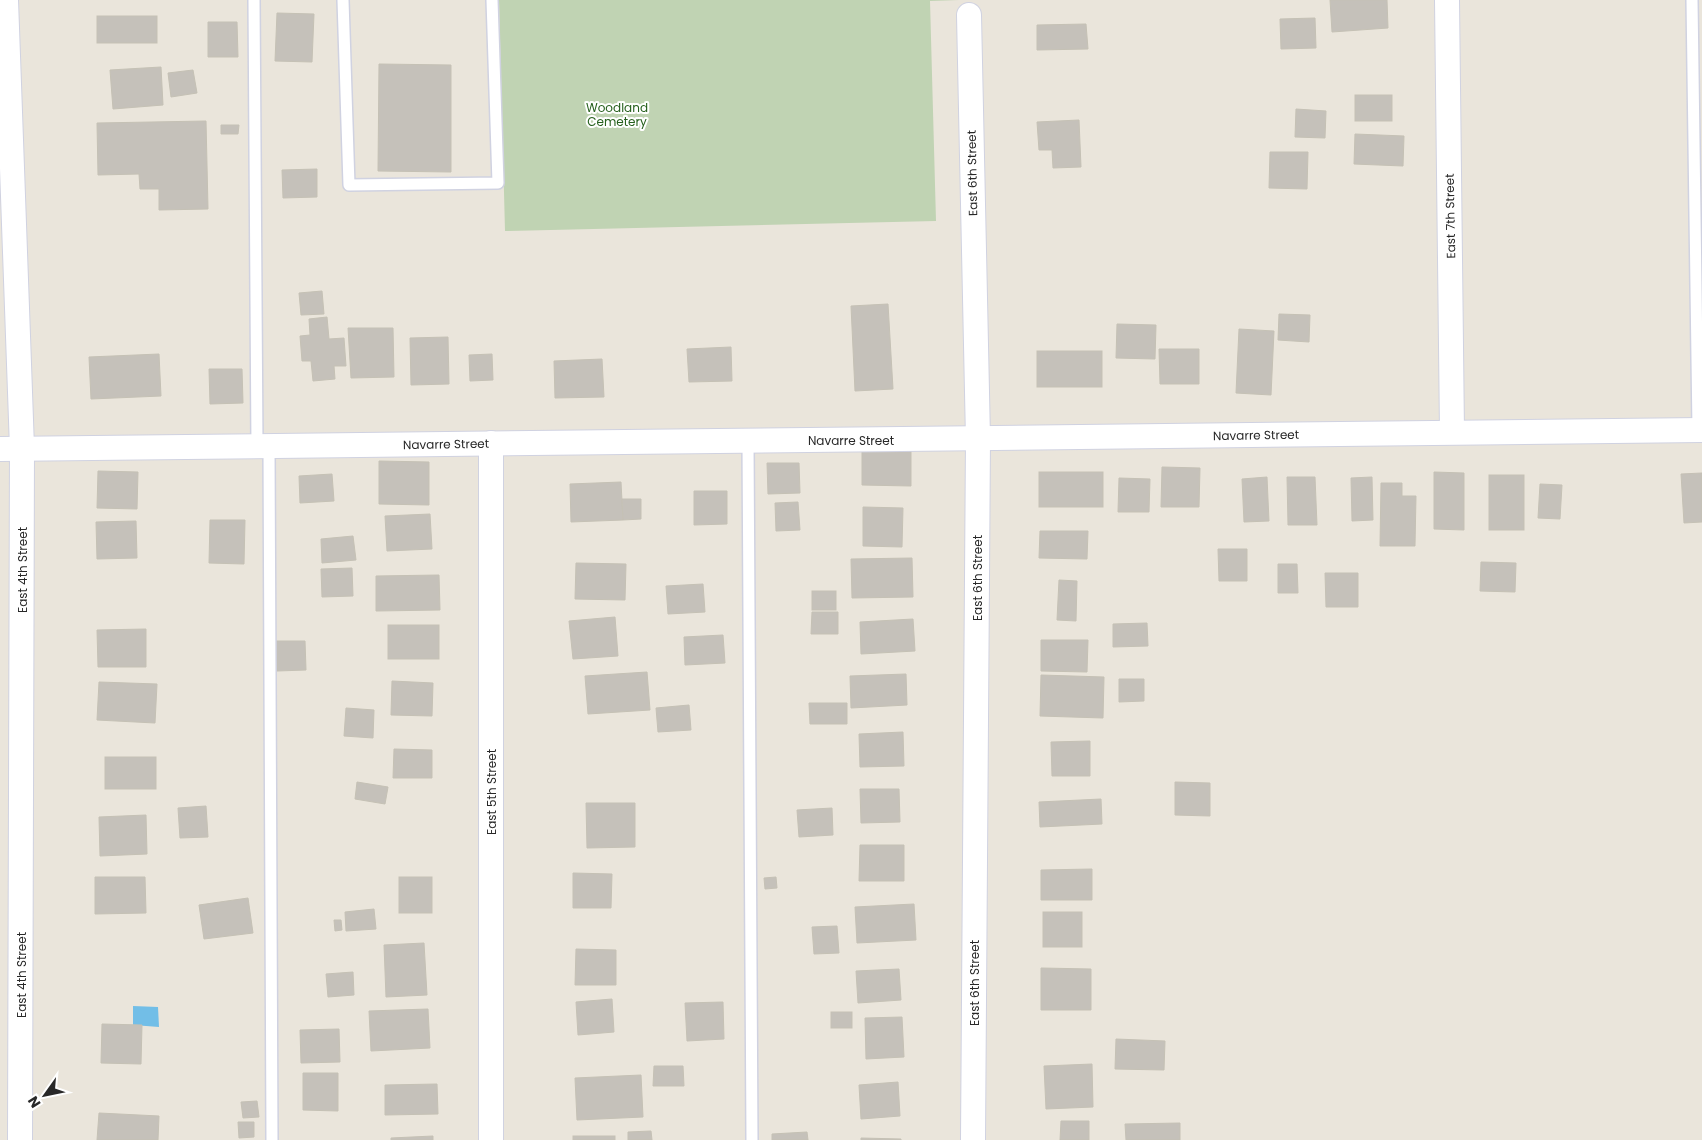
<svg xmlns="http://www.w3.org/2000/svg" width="1702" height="1140" font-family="Poppins,sans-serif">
  <rect width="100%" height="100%" fill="#eae5db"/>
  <!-- cemetery -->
  <polygon fill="#c0d3b3" points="499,0 959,0 930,1 936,221 505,231"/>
  <!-- water -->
  <polygon fill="#72bee7" points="133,1006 158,1007 159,1027 133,1025"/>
  <!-- building -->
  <g fill="#c5c1ba" stroke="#c5c1b5">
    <polygon points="1330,0 1387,0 1388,28 1332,32"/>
    <polygon points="277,13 314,14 312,62 275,61"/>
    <rect x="97" y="16" width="60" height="27"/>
    <polygon points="1315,18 1316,48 1281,49 1280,19"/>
    <polygon points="208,22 237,22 238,57 208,57"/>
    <polygon points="1086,24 1088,49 1037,50 1037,25"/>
    <polygon points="379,64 451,65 451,172 378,171"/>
    <polygon points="161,67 163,105 113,109 110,70"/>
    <polygon points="193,70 197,93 171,97 168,73"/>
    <rect x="1355" y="95" width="37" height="26"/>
    <polygon points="1296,109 1326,111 1325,138 1295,137"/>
    <polygon points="1079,120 1081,167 1053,168 1052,150 1039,150 1037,122"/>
    <polygon points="206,121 208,209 159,210 159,189 140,189 139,174 98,175 97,123"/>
    <polygon points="221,125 239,125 238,134 221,134"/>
    <polygon points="1355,134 1404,136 1403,166 1354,164"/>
    <polygon points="1270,152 1308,152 1307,189 1269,188"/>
    <polygon points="317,169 317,197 283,198 282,170"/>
    <polygon points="322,291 324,314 301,315 299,293"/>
    <polygon points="888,304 893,389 855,391 851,306"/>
    <polygon points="1279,314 1310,315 1309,342 1278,340"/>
    <polygon points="327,317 329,339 344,338 346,366 334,366 335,379 313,381 311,361 302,361 300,336 310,335 309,319"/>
    <polygon points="1117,324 1156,325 1155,359 1116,358"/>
    <polygon points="348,328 393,328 394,377 351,378"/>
    <polygon points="1239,329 1274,331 1271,395 1236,393"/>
    <polygon points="448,337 449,384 411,385 410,338"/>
    <polygon points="731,347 732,381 689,382 687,349"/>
    <polygon points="1159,349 1199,349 1199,384 1160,384"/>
    <rect x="1037" y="351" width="65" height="36"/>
    <polygon points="159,354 161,396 91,399 89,357"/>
    <polygon points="492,354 493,380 470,381 469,355"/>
    <polygon points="602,359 604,397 555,398 554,361"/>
    <polygon points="209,369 242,369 243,403 210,404"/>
    <polygon points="862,450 911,450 911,486 862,485"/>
    <polygon points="379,461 429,462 429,505 379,504"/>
    <polygon points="767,463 799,463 800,493 768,494"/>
    <polygon points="1162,467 1200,468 1199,507 1161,507"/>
    <polygon points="98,471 138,472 137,509 97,508"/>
    <rect x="1039" y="472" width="64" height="35"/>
    <polygon points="1434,472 1464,473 1464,530 1434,529"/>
    <polygon points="1702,473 1702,522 1684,523 1681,474"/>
    <polygon points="332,474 334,501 300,503 299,476"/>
    <rect x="1489" y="475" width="35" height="55"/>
    <polygon points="1267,477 1269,521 1244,522 1242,479"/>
    <polygon points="1287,477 1315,477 1317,525 1288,525"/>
    <polygon points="1372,477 1373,520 1352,521 1351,478"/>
    <polygon points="1119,478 1150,479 1149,512 1118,512"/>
    <polygon points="621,482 623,520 571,522 570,484"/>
    <polygon points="1381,483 1402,483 1402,496 1416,496 1415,546 1380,546"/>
    <polygon points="1540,484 1562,485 1560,519 1538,518"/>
    <polygon points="694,491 727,491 727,524 694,525"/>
    <polygon points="622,499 641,499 641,519 623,520"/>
    <polygon points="798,502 800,530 776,531 775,503"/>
    <polygon points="863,507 903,508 902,547 863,546"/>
    <polygon points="430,514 432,549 387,551 385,516"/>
    <polygon points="210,520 245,520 244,564 209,563"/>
    <polygon points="136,521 137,558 97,559 96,522"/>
    <polygon points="1040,531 1088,531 1087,559 1039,558"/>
    <polygon points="353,536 356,560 322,563 321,539"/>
    <polygon points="1218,549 1247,549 1247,581 1219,581"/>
    <polygon points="912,558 913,597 852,598 851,559"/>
    <polygon points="1481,562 1516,563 1515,592 1480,591"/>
    <polygon points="576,563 626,564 625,600 575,599"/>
    <polygon points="1278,564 1297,564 1298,593 1278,593"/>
    <polygon points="352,568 353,596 322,597 321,569"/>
    <polygon points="1325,573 1358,573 1358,607 1326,607"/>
    <polygon points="439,575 440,610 376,611 376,576"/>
    <polygon points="1059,580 1077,581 1076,621 1057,620"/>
    <polygon points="703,584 705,612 668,614 666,586"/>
    <rect x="812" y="591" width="24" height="19"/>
    <polygon points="812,612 838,612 838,634 811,634"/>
    <polygon points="615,617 618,656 573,659 569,621"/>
    <polygon points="913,619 915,651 861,654 860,622"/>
    <polygon points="1147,623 1148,646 1113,647 1113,624"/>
    <rect x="388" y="625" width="51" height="34"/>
    <polygon points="146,629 146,667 98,667 97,630"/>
    <polygon points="723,635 725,663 685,665 684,637"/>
    <polygon points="1041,640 1088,640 1087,672 1041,671"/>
    <polygon points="276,641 305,641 306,670 277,671"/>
    <polygon points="647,672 650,710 588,714 585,676"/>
    <polygon points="906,674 907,705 851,708 850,676"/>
    <polygon points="1041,675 1104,677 1103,718 1040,716"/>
    <polygon points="1119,679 1144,679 1144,701 1119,702"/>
    <polygon points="392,681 433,683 432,716 391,715"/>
    <polygon points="99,682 157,684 155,723 97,720"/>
    <polygon points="809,703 847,703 847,724 810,724"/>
    <polygon points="689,705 691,730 658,732 656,708"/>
    <polygon points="346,708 374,710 373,738 344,736"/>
    <polygon points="903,732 904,766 860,767 859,734"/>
    <polygon points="1090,741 1090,776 1052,776 1051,742"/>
    <polygon points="394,749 432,750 432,778 393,778"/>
    <rect x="105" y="757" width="51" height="32"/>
    <polygon points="357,782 388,787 385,804 355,799"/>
    <polygon points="1175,782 1210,783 1210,816 1175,815"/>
    <polygon points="860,789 899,789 900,822 861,823"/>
    <polygon points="1101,799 1102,824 1040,827 1039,802"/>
    <polygon points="586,803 635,803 635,847 587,848"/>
    <polygon points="206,806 208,837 180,838 178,808"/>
    <polygon points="832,808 833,835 799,837 797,810"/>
    <polygon points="146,815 147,854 100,856 99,817"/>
    <polygon points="860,845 904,845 904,881 859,881"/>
    <polygon points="1092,869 1092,900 1041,900 1041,870"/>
    <polygon points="573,873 612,874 611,908 573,908"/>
    <polygon points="95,877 145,877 146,913 95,914"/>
    <rect x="399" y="877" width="33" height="36"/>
    <polygon points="776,877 777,888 765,889 764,878"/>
    <polygon points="248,898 253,933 204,939 199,905"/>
    <polygon points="914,904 916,940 857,943 855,907"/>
    <polygon points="374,909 376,929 346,931 345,912"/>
    <rect x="1043" y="912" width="39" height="35"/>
    <polygon points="334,920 341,920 342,930 335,931"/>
    <polygon points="837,926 839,953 814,954 812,927"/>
    <polygon points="424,943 427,995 386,997 384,945"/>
    <polygon points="576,949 616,950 616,985 575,985"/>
    <polygon points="1041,968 1091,969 1091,1010 1041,1010"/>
    <polygon points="899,969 901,1000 858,1003 856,971"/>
    <polygon points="353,972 354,995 328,997 326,974"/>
    <polygon points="612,999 614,1032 578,1035 576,1002"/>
    <polygon points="723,1002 724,1039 687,1041 685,1003"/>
    <polygon points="428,1009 430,1048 371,1051 369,1011"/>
    <rect x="831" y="1012" width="21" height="16"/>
    <polygon points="902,1017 904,1057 866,1059 865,1018"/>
    <polygon points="102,1024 142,1025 141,1064 101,1063"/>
    <polygon points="339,1029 340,1062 301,1063 300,1030"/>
    <polygon points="1116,1039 1165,1041 1164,1070 1115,1069"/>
    <polygon points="1092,1064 1093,1107 1046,1109 1044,1066"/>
    <polygon points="654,1066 683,1066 684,1086 653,1086"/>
    <polygon points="303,1073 338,1073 338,1111 303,1110"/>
    <polygon points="641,1075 643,1117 577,1120 575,1078"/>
    <polygon points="898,1082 900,1116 861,1119 859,1085"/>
    <polygon points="437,1084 438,1114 385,1115 385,1085"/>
    <polygon points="257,1101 259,1117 243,1118 241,1102"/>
    <polygon points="99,1113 159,1116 158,1140 97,1140"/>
    <polygon points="1061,1121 1089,1121 1089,1140 1060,1140"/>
    <polygon points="238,1122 254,1122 254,1137 239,1138"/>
    <polygon points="1180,1123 1180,1140 1126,1140 1125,1124"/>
    <polygon points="651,1131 652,1140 628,1140 628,1132"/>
    <polygon points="807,1132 808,1140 772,1140 772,1134"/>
    <polygon points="433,1136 433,1140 391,1140 391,1138"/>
    <rect x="573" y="1136" width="42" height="4"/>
    <polygon points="861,1138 901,1139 901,1140 861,1140"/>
  </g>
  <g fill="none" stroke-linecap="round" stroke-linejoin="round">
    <defs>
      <g id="lane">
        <polyline points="254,0 257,446"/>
        <polyline points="343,0 349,185 498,183 492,0"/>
        <polyline points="1692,0 1698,430"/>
        <polyline points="748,441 752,1140"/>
        <polyline points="269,446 272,1140"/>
      </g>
      <g id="street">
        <polyline points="6,0 22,448 20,1140"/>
        <polyline points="1447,0 1452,432"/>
        <polyline points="969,15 978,439 973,1140"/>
        <polyline points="0,449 1702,430"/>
        <polyline points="491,1140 491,443"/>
      </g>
    </defs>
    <!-- lane casing -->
    <use href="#lane" stroke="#d0d2e1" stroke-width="14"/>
    <!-- street casing -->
    <use href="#street" stroke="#d0d2e1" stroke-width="26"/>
    <!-- lane -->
    <use href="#lane" stroke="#fff" stroke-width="11"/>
    <!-- street -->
    <use href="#street" stroke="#fff" stroke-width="24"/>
  </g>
  <g text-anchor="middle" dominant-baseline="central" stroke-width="4" stroke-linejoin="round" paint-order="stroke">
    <!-- park labels -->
    <g font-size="12" fill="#26601d" stroke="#fff">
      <text x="617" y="107">Woodland<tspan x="617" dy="14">Cemetery</tspan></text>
    </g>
    <!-- street labels -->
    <g font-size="12" fill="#282828" stroke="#fff">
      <text transform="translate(972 173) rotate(-91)">East 6th Street</text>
      <text transform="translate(1450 216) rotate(-91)">East 7th Street</text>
      <text transform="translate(1256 435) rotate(-1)">Navarre Street</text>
      <text x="851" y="440">Navarre Street</text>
      <text transform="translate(446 444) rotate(-1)">Navarre Street</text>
      <text transform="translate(22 570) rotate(-90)">East 4th Street</text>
      <text transform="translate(977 578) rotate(-90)">East 6th Street</text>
      <text transform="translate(491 792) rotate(-90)">East 5th Street</text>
      <text transform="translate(21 975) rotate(-90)">East 4th Street</text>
      <text transform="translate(974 983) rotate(-90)">East 6th Street</text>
    </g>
  </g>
  <!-- north arrow -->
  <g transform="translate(45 1095) rotate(237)" stroke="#ffffff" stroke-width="4" paint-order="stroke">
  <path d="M0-4L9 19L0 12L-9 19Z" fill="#282828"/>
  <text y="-8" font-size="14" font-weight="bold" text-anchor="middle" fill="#282828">N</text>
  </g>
</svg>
